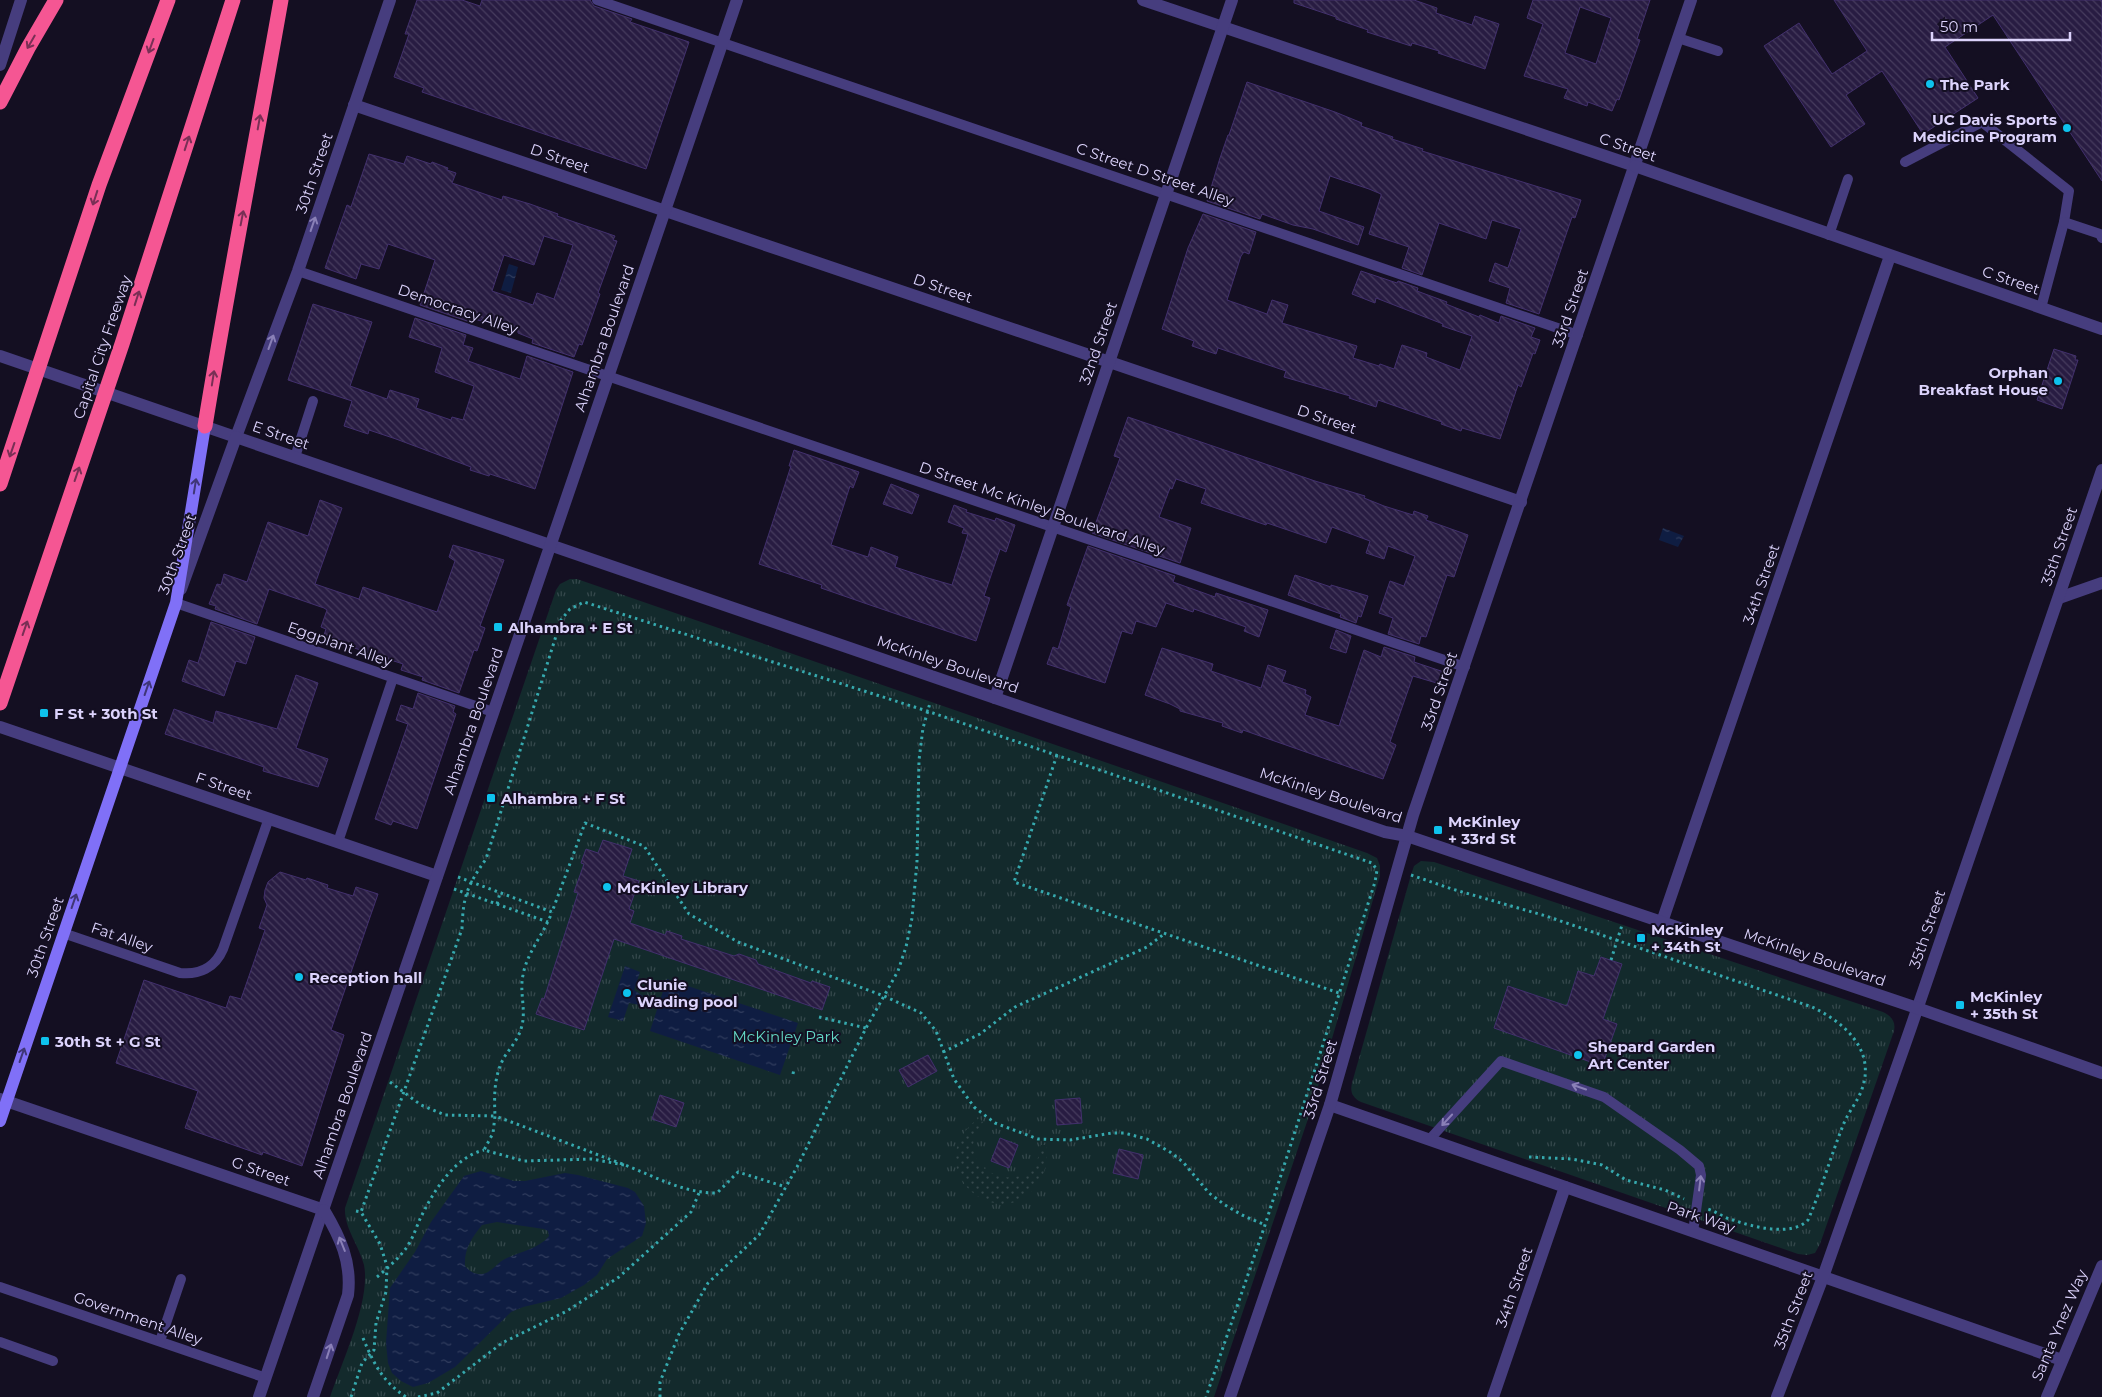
<svg xmlns="http://www.w3.org/2000/svg" width="2102" height="1397" font-family="Montserrat,sans-serif">
  <defs>
    <pattern id="park-tufts" width="24" height="20" patternUnits="userSpaceOnUse" patternTransform="scale(1.25)"><rect width="24" height="20" fill="#132a2c"/><path d="M3 7l-1-3M5 7V3M7 7l1-3M15 17l-1-3M17 17v-4M19 17l1-3" fill="none" stroke="#35484c"/></pattern>
    <pattern id="garden-dots" width="8" height="8" patternUnits="userSpaceOnUse" patternTransform="scale(1.25)"><rect width="8" height="8" fill="#132a2c"/><path d="M2 2h.1M6 6h.1" fill="none" stroke="#35484c" stroke-width="1.8" stroke-linecap="round"/></pattern>
    <pattern id="water-ripples" width="26" height="14" patternUnits="userSpaceOnUse" patternTransform="scale(1.25)"><rect width="26" height="14" fill="#0f1d42"/><path d="M2 4q2-2 4 0t4 0M15 11q2-2 4 0t4 0" fill="none" stroke="#313d5e"/></pattern>
    <pattern id="building-back-hatch" width="6" height="6" patternUnits="userSpaceOnUse" patternTransform="scale(1.25)"><rect width="6" height="6" fill="#281c42"/><path d="M-1 5l2 2M0 0l6 6M5-1l2 2" fill="none" stroke="#473c5e"/></pattern>
  </defs>
  <rect width="100%" height="100%" fill="#140f22"/>
  <!-- park -->
  <g fill="url(#park-tufts)">
    <path d="M570 579H577L1367 853 1377 858 1380 866V876L1310 1113 1214 1397H330C342 1362 371 1300 364 1265 359 1245 344 1228 345 1208L556 590 560 584Z"/>
    <path d="M1421 861 1434 862 1883 1012C1891 1016 1896 1021 1894 1031L1820 1244 1815 1253 1807 1255 1798 1254 1361 1102C1352 1097 1350 1092 1352 1083L1411 875 1414 866Z"/>
  </g>
  <!-- garden -->
  <path fill="url(#garden-dots)" d="M979 1118 983 1122C944 1171 1035 1206 1041 1145H1046C1048 1163 1045 1178 1032 1191 990 1233 918 1163 979 1118Z"/>
  <!-- water -->
  <g fill="url(#water-ripples)" fill-rule="evenodd">
    <polygon points="509,264 518,267 511,293 501,290"/>
    <polygon points="1663,528 1684,536 1678,547 1659,540"/>
    <polygon points="625,966 640,972 634,990 643,996 640,1005 629,1003 623,1021 608,1017"/>
    <polygon points="667,979 798,1023 780,1075 650,1031"/>
    <path d="M481 1171 514 1181H525L565 1173 578 1175 628 1188 635 1192 644 1206 646 1223 642 1236 607 1259 597 1275 584 1285 561 1298 523 1307 511 1312 455 1367 428 1383 413 1387 401 1381 392 1373 388 1363 386 1343 390 1288 415 1252 431 1222 464 1176ZM497 1222 544 1229 548 1231 549 1236C539 1249 519 1252 505 1259 497 1263 491 1273 482 1274 475 1275 469 1271 465 1266 464 1249 471 1239 482 1225Z"/>
  </g>
  <!-- building -->
  <g fill="url(#building-back-hatch)" stroke="#42306d" fill-rule="evenodd">
    <polygon points="417,0 462,0 480,6 482,0 590,0 594,6 632,19 630,22 689,42 646,169 422,92 424,88 394,77 409,34 405,34"/>
    <polygon points="1294,0 1414,0 1437,8 1436,13 1472,25 1475,16 1499,24 1485,69 1438,53 1439,51 1412,43 1411,46 1367,32 1368,30 1336,19 1336,17 1294,3"/>
    <path d="M1533 0H1650L1637 39 1640 40 1619 100 1617 99 1612 111 1588 102 1587 106 1564 98 1568 89 1524 76 1543 24 1527 18ZM1580 7 1611 18 1596 64 1565 53Z"/>
    <polygon points="1834,0 2102,0 2102,181 1993,15 1945,47 1978,98 1923,134 1882,71 1846,95 1865,124 1831,147 1764,46 1799,23 1832,74 1867,51"/>
    <polygon points="1247,82 1335,112 1362,123 1361,126 1393,137 1392,139 1423,149 1422,151 1581,200 1575,218 1572,217 1539,314 1506,303 1510,288 1489,281 1495,263 1508,268 1521,229 1492,220 1486,239 1439,223 1422,275 1402,268 1409,247 1369,234 1381,196 1381,194 1369,189 1330,176 1319,211 1364,227 1358,245 1313,229 1293,225 1262,214 1260,219 1207,201 1220,158 1228,135 1229,135"/>
    <path d="M369 154 404 164 407 156 431 164 432 162 448 168 447 170 456 173 452 183 502 200 503 196 530 204 558 214 557 216 615 236 613 240 617 241 598 293 600 294 582 345 579 344 574 357 532 343 533 339 518 333V331L482 319 481 321 471 318 470 322 420 305 435 260 388 244 379 269 361 264 356 279 325 268 347 205 351 207ZM544 236 573 245 554 299 537 293 533 305 492 291 504 255 534 265Z"/>
    <polygon points="1203,214 1256,232 1249,254 1244,252 1241,256 1227,300 1267,314 1272,300 1288,305 1282,323 1357,346 1353,358 1379,366 1380,364 1394,369 1402,345 1427,353 1426,357 1460,370 1472,336 1442,326 1443,324 1376,298 1375,303 1352,294 1361,271 1397,283 1398,281 1418,288 1417,291 1447,302 1446,304 1479,317 1480,315 1499,323 1501,316 1535,328 1531,337 1540,340 1535,354 1533,353 1521,387 1518,385 1500,439 1462,428 1461,431 1441,424 1442,422 1378,400 1376,407 1349,398 1350,396 1284,377 1286,371 1218,348 1216,354 1192,346 1194,341 1162,329 1188,248"/>
    <polygon points="313,304 372,322 350,386 387,399 390,390 419,399 416,408 451,420 452,417 463,420 474,386 435,372 442,348 409,337 415,318 466,335 463,345 473,348 468,361 520,379 527,356 573,372 535,489 490,474 489,476 470,470 471,467 396,439 369,430 368,434 344,426 352,401 288,380"/>
    <polygon points="2054,349 2076,356 2075,360 2078,360 2062,409 2037,400"/>
    <polygon points="1128,417 1315,481 1365,496 1364,498 1384,506 1413,515 1414,511 1428,516 1426,520 1468,535 1454,577 1447,575 1426,637 1421,636 1419,644 1388,634 1393,618 1379,613 1390,581 1404,586 1415,556 1388,546 1384,559 1366,553 1370,541 1332,527 1326,543 1267,523 1266,525 1201,503 1206,489 1176,479 1172,489 1170,488 1159,517 1191,528 1180,563 1092,533 1120,458 1114,456"/>
    <polygon points="794,450 859,472 853,488 850,486 831,545 868,557 871,547 898,557 895,567 928,578 952,585 968,534 962,533 964,528 948,522 954,505 967,510 966,512 995,521 996,518 1015,525 1006,552 1000,549 984,596 990,598 976,641 870,605 821,588 822,585 759,564 791,466 789,466"/>
    <polygon points="891,484 919,495 912,514 883,504"/>
    <polygon points="320,500 342,508 315,584 359,599 363,587 437,612 455,561 449,557 453,545 504,560 480,626 485,628 477,651 474,650 459,693 422,680 423,677 401,670 403,664 342,644 343,641 324,635 326,629 321,627 327,610 324,608 269,589 257,624 215,609 216,606 209,604 217,584 221,585 224,574 247,582 268,522 308,536"/>
    <polygon points="1088,546 1175,576 1173,582 1215,597 1216,593 1268,610 1259,637 1244,631 1246,627 1194,609 1193,612 1166,603 1156,627 1136,621 1132,634 1122,631 1105,683 1047,664 1053,647 1058,649 1071,607 1067,605"/>
    <polygon points="1295,575 1331,587 1331,585 1368,596 1361,617 1358,616 1356,623 1340,617 1341,614 1288,595"/>
    <polygon points="211,622 255,637 246,664 236,661 224,696 182,681 189,660 198,663"/>
    <polygon points="1336,630 1351,636 1346,653 1330,648"/>
    <polygon points="1384,647 1415,657 1414,662 1444,672 1440,684 1413,676 1390,742 1396,745 1383,779 1243,730 1242,733 1222,726 1223,723 1180,711 1180,709 1170,704 1145,695 1162,648 1213,664 1211,671 1261,688 1268,665 1286,671 1282,682 1306,690 1305,694 1311,697 1305,715 1339,726 1364,650 1381,657"/>
    <polygon points="296,675 318,683 296,748 328,759 318,787 263,771 264,767 244,760 165,734 174,709 213,723 216,711 277,729"/>
    <polygon points="418,693 455,706 453,712 456,714 417,829 393,821 391,825 375,819 408,724 396,720 401,705 413,709"/>
    <polygon points="603,840 632,849 623,876 639,881 629,909 634,911 630,923 665,935 667,931 682,936 681,939 734,956 739,954 756,960 758,964 811,983 812,981 830,987 822,1010 614,939 584,1030 536,1014 542,998 544,999 578,893 574,892 584,864 581,863 586,849 598,853"/>
    <polygon points="280,872 306,880 307,878 328,885 327,888 353,896 356,887 378,894 331,1030 344,1035 302,1166 263,1152 262,1155 185,1128 198,1091 116,1063 144,980 226,1008 230,996 241,999 265,930 259,928 267,905 264,898 265,890 268,882"/>
    <polygon points="1601,957 1622,964 1603,1019 1617,1024 1602,1066 1494,1028 1508,986 1567,1006 1578,971 1594,976"/>
    <polygon points="928,1055 937,1071 908,1087 899,1070"/>
    <polygon points="660,1095 684,1103 676,1127 652,1119"/>
    <polygon points="1080,1098 1082,1123 1057,1125 1055,1100"/>
    <polygon points="1000,1138 1018,1145 1009,1168 991,1161"/>
    <polygon points="1119,1149 1143,1155 1138,1179 1113,1173"/>
  </g>
  <g fill="none" stroke-linecap="round" stroke-linejoin="round">
    <!-- path -->
    <g stroke="#36a9ae" stroke-width="3" stroke-dasharray="2.5 4" stroke-linecap="butt">
      <polyline points="1057,755 1014,882 1339,993"/>
      <path d="M1411 875 1452 889 1546 916 1812 1007C1844 1022 1876 1050 1862 1089 1858 1101 1849 1111 1844 1123 1831 1155 1822 1188 1808 1220 1792 1237 1753 1227 1733 1220 1724 1218 1717 1212 1708 1209"/>
      <polyline points="458,877 552,912 585,823 644,846 689,914 738,942 884,996 921,1013 936,1031 954,1079 974,1107 995,1123 1038,1139 1070,1140 1112,1133 1124,1133 1147,1139 1170,1152 1183,1162 1209,1193 1225,1205 1242,1215 1265,1225"/>
      <polyline points="454,889 548,922"/>
      <polyline points="497,904 500,893"/>
      <polyline points="1611,960 1622,925"/>
      <polyline points="819,1017 866,1028"/>
      <polyline points="943,1052 980,1034 1015,1007 1147,947 1164,934"/>
      <polyline points="793,1074 794,1069"/>
      <path d="M390 1082 421 1105 445 1115 495 1116C494 1095 494 1074 505 1056 511 1047 518 1039 521 1029 527 1011 519 993 523 975 527 952 544 934 552 912"/>
      <polyline points="1529,1157 1572,1159 1602,1165 1626,1180 1665,1190 1684,1199"/>
      <path d="M624 1165 592 1159 524 1161 484 1150 493 1133 495 1116C539 1132 582 1149 625 1165 656 1177 683 1193 717 1193L738 1172 786 1187"/>
      <path d="M356 1211 361 1212 462 929C463 896 467 886 486 859L561 620 570 609 584 602 927 711 1372 863 1377 870 1375 882 1265 1225 1206 1397"/>
      <path d="M377 1277C388 1268 399 1258 407 1247 413 1238 416 1228 420 1219 433 1192 454 1157 484 1150"/>
      <path d="M363 1338C374 1364 382 1381 406 1397"/>
      <polyline points="351,1397 362,1363 374,1350 376,1323 386,1292 387,1266 380,1244 361,1212"/>
      <polyline points="418,1397 437,1393 502,1343 567,1311 619,1277 691,1212 699,1193"/>
      <polyline points="660,1397 660,1382 679,1334 708,1283 759,1235 797,1167 866,1028 898,971 906,947 912,918 917,861 919,760 923,728 930,703"/>
    </g>
    <!-- service -->
    <g stroke="#463d7e" stroke-width="10">
      <polyline points="597,0 1578,335"/>
      <polyline points="1678,38 1718,51"/>
      <polyline points="1905,162 1982,122 2069,191 2064,222 2041,308"/>
      <polyline points="2064,222 2100,234 2102,238"/>
      <polyline points="1829,235 1848,179"/>
      <polyline points="298,271 1465,667"/>
      <polyline points="295,457 313,401"/>
      <polyline points="176,603 493,712"/>
      <polyline points="338,842 393,678"/>
      <path d="M63 933 180 973C199 975 215 968 223 949L269 818"/>
      <polyline points="1429,1140 1501,1061 1604,1097 1680,1150 1699,1166 1701,1175 1693,1232"/>
      <polyline points="0,1287 266,1378"/>
      <polyline points="160,1341 181,1279"/>
      <polyline points="0,1342 53,1361"/>
    </g>
    <!-- minor -->
    <g stroke="#463d7e" stroke-width="12">
      <polyline points="1143,0 1635,166"/>
      <polyline points="0,65 21,0"/>
      <polyline points="354,105 1521,502"/>
      <polyline points="236,437 298,271 390,0"/>
      <polyline points="2059,598 2102,583"/>
      <polyline points="995,698 1232,0"/>
      <polyline points="0,727 437,876"/>
      <polyline points="1662,922 1890,256"/>
      <polyline points="0,1099 324,1210"/>
      <polyline points="1330,1105 2062,1360"/>
      <polyline points="1230,1397 1330,1105 1413,815 1691,0"/>
      <polyline points="1493,1397 1565,1187"/>
      <polyline points="1777,1397 1823,1277 1910,1030 2102,470"/>
      <polyline points="2047,1397 2102,1266"/>
    </g>
    <!-- tertiary -->
    <g stroke="#463d7e" stroke-width="12">
      <polyline points="1635,166 2102,329"/>
      <polyline points="0,356 1385,832 1407,836 1917,1008 2102,1073"/>
      <polyline points="181,589 236,437"/>
      <polyline points="259,1397 737,0"/>
      <path d="M313 1397 348 1295C352 1262 340 1237 324 1210"/>
    </g>
    <!-- secondary -->
    <polyline stroke="#8070f7" stroke-width="12" points="0,1121 176,603 205,426"/>
    <!-- motorway -->
    <g stroke="#f55693" stroke-width="15">
      <polyline points="0,102 28,48 56,0"/>
      <path d="M205 426C228 284 256 142 281 0"/>
      <polyline points="0,484 99,185 168,0"/>
      <polyline points="0,703 122,344 233,0"/>
    </g>
  </g>
  <!-- one-way arrows -->
  <defs><path id="oneway-shaft" d="M-6 0H5M1.5-3L5.5 0L1.5 3" fill="none" stroke-width="1.6" stroke-linecap="round" stroke-linejoin="round" transform="scale(1.25)"/></defs>
  <g stroke="#792f55">
    <use href="#oneway-shaft" transform="translate(31 42) rotate(120)"/>
    <use href="#oneway-shaft" transform="translate(151 46) rotate(110)"/>
    <use href="#oneway-shaft" transform="translate(259 122) rotate(-80)"/>
    <use href="#oneway-shaft" transform="translate(187 143) rotate(-72)"/>
    <use href="#oneway-shaft" transform="translate(95 198) rotate(108)"/>
    <use href="#oneway-shaft" transform="translate(242 218) rotate(-79)"/>
    <use href="#oneway-shaft" transform="translate(137 298) rotate(-72)"/>
    <use href="#oneway-shaft" transform="translate(213 378) rotate(-81)"/>
    <use href="#oneway-shaft" transform="translate(12 450) rotate(109)"/>
    <use href="#oneway-shaft" transform="translate(77 474) rotate(-71)"/>
    <use href="#oneway-shaft" transform="translate(25 628) rotate(-71)"/>
  </g>
  <g stroke="#8a80b7">
    <use href="#oneway-shaft" transform="translate(313 224) rotate(-71)"/>
    <use href="#oneway-shaft" transform="translate(271 342) rotate(-70)"/>
    <use href="#oneway-shaft" transform="translate(1579 1087) rotate(-161)"/>
    <use href="#oneway-shaft" transform="translate(1447 1120) rotate(133)"/>
    <use href="#oneway-shaft" transform="translate(1700 1183) rotate(-83)"/>
    <use href="#oneway-shaft" transform="translate(342 1244) rotate(-112)"/>
    <use href="#oneway-shaft" transform="translate(329 1351) rotate(-72)"/>
  </g>
  <g stroke="#3f3677">
    <use href="#oneway-shaft" transform="translate(195 486) rotate(-81)"/>
    <use href="#oneway-shaft" transform="translate(147 688) rotate(-71)"/>
    <use href="#oneway-shaft" transform="translate(74 901) rotate(-71)"/>
    <use href="#oneway-shaft" transform="translate(22 1055) rotate(-71)"/>
  </g>
  <!-- markers -->
  <g fill="#0ec2ed" stroke="#140f22" stroke-width="2">
    <circle cx="1930" cy="84" r="5"/>
    <circle cx="2067" cy="128" r="5"/>
    <circle cx="2058" cy="381" r="5"/>
    <rect x="493" y="622" width="10" height="10" rx="2.5"/>
    <rect x="39" y="708" width="10" height="10" rx="2.5"/>
    <rect x="486" y="793" width="10" height="10" rx="2.5"/>
    <rect x="1433" y="825" width="10" height="10" rx="2.5"/>
    <circle cx="607" cy="887" r="5"/>
    <rect x="1636" y="933" width="10" height="10" rx="2.5"/>
    <circle cx="299" cy="977" r="5"/>
    <circle cx="627" cy="993" r="5"/>
    <rect x="1955" y="1000" width="10" height="10" rx="2.5"/>
    <rect x="40" y="1036" width="10" height="10" rx="2.5"/>
    <circle cx="1578" cy="1055" r="5"/>
  </g>
  <g text-anchor="middle" dominant-baseline="central" stroke-width="4" stroke-linejoin="round" paint-order="stroke">
    <!-- poi labels -->
    <g font-size="15" font-weight="bold" fill="#dcd3fc" stroke="#140f22" text-anchor="start">
      <text x="1940" y="84">The Park</text>
      <text x="2057" y="119" text-anchor="end">UC Davis Sports<tspan x="2057" dy="17">Medicine Program</tspan></text>
      <text x="2048" y="372" text-anchor="end">Orphan<tspan x="2048" dy="17">Breakfast House</tspan></text>
      <text x="508" y="627">Alhambra + E St</text>
      <text x="54" y="713">F St + 30th St</text>
      <text x="501" y="798">Alhambra + F St</text>
      <text x="1448" y="821">McKinley<tspan x="1448" dy="17">+ 33rd St</tspan></text>
      <text x="617" y="887">McKinley Library</text>
      <text x="1651" y="929">McKinley<tspan x="1651" dy="17">+ 34th St</tspan></text>
      <text x="309" y="977">Reception hall</text>
      <text x="637" y="984">Clunie<tspan x="637" dy="17">Wading pool</tspan></text>
      <text x="1970" y="996">McKinley<tspan x="1970" dy="17">+ 35th St</tspan></text>
      <text x="55" y="1041">30th St + G St</text>
      <text x="1588" y="1046">Shepard Garden<tspan x="1588" dy="17">Art Center</tspan></text>
    </g>
    <!-- street labels -->
    <g font-size="15" fill="#dcd3fc" stroke="#140f22">
      <text transform="translate(1628 147) rotate(19)">C Street</text>
      <text transform="translate(560 158) rotate(19)">D Street</text>
      <text transform="translate(314 173) rotate(-71)">30th Street</text>
      <text transform="translate(1155 174) rotate(19)">C Street D Street Alley</text>
      <text transform="translate(2011 280) rotate(19)">C Street</text>
      <text transform="translate(943 288) rotate(19)">D Street</text>
      <text transform="translate(1570 308) rotate(-71)">33rd Street</text>
      <text transform="translate(458 309) rotate(19)">Democracy Alley</text>
      <text transform="translate(604 338) rotate(-71)">Alhambra Boulevard</text>
      <text transform="translate(1098 343) rotate(-71)">32nd Street</text>
      <text transform="translate(102 347) rotate(-71)">Capital City Freeway</text>
      <text transform="translate(1327 419) rotate(19)">D Street</text>
      <text transform="translate(281 435) rotate(19)">E Street</text>
      <text transform="translate(1042 508) rotate(19)">D Street Mc Kinley Boulevard Alley</text>
      <text transform="translate(2059 546) rotate(-71)">35th Street</text>
      <text transform="translate(177 554) rotate(-70)">30th Street</text>
      <text transform="translate(1761 584) rotate(-71)">34th Street</text>
      <text transform="translate(340 644) rotate(19)">Eggplant Alley</text>
      <text transform="translate(948 664) rotate(19)">McKinley Boulevard</text>
      <text transform="translate(1439 691) rotate(-71)">33rd Street</text>
      <text transform="translate(473 721) rotate(-71)">Alhambra Boulevard</text>
      <text transform="translate(224 786) rotate(19)">F Street</text>
      <text transform="translate(1331 795) rotate(18)">McKinley Boulevard</text>
      <text transform="translate(1927 929) rotate(-71)">35th Street</text>
      <text transform="translate(45 937) rotate(-71)">30th Street</text>
      <text transform="translate(122 937) rotate(19)">Fat Alley</text>
      <text transform="translate(1815 957) rotate(19)">McKinley Boulevard</text>
      <text transform="translate(1320 1079) rotate(-73)">33rd Street</text>
      <text transform="translate(342 1105) rotate(-71)">Alhambra Boulevard</text>
      <text transform="translate(261 1171) rotate(19)">G Street</text>
      <text transform="translate(1701 1217) rotate(19)">Park Way</text>
      <text transform="translate(1514 1287) rotate(-71)">34th Street</text>
      <text transform="translate(1793 1310) rotate(-69)">35th Street</text>
      <text transform="translate(138 1318) rotate(19)">Government Alley</text>
      <text transform="translate(2059 1325) rotate(-67)">Santa Ynez Way</text>
    </g>
    <!-- park labels -->
    <g font-size="15" fill="#63d8c6" stroke="#140f22">
      <text x="786" y="1036">McKinley Park</text>
    </g>
  </g>
  <!-- scale -->
  <path d="M1932 32v8h138v-8" fill="none" stroke="#dcd3fc" stroke-width="2.5"/>
  <text x="1940" y="32" font-size="15" fill="#dcd3fc" stroke="#140f22" stroke-width="4" paint-order="stroke">50 m</text>
</svg>
